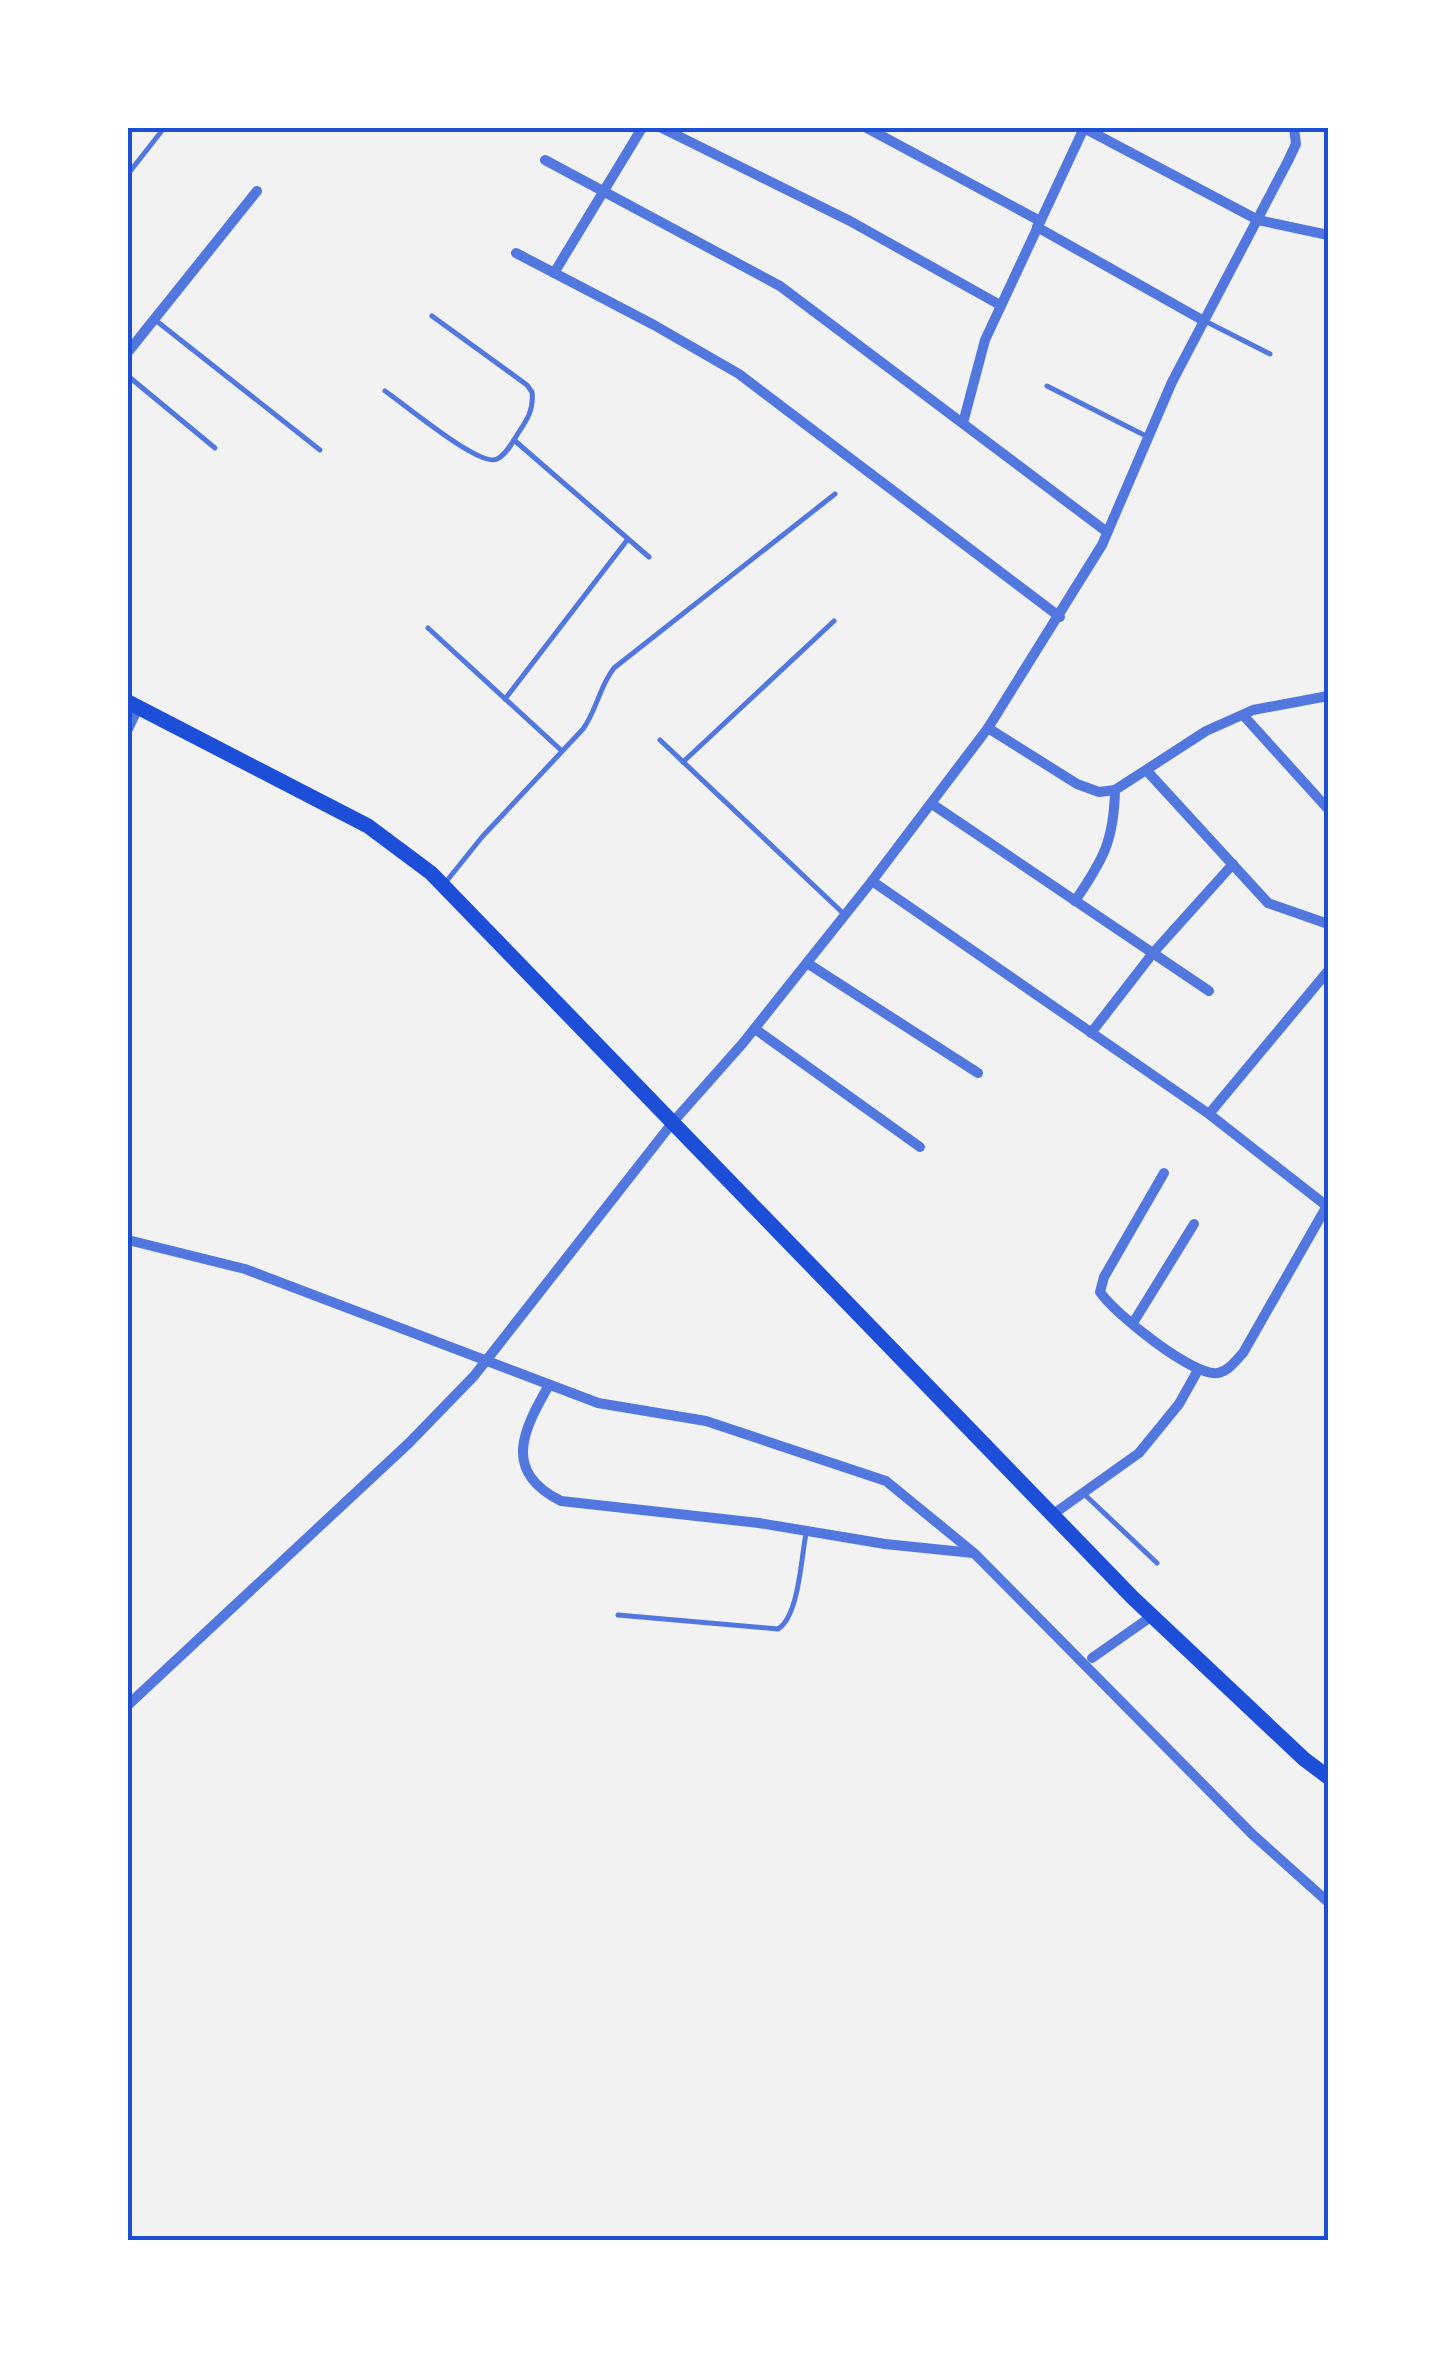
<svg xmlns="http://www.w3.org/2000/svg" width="1456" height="2368" font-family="Merriweather,serif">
  <rect width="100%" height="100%" fill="#f2f2f2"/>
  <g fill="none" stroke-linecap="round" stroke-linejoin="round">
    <!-- service -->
    <g stroke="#5277de" stroke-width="5">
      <polyline points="128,174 164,128"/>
      <polyline points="154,319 320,450"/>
      <polyline points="1205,321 1270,354"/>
      <polyline points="128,376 215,448"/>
      <polyline points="1047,386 1146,436"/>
      <path d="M385 391C403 403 480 468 497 459 506 455 512 443 517 435 527 420 534 410 532 392L527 385 432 316"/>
      <polyline points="514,440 649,557"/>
      <polyline points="428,628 562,751"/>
      <polyline points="505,699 628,539"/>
      <polyline points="660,740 845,915"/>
      <polyline points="683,762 834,621"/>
      <path d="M445 883 482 837 583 729C597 710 599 687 614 668L835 494"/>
      <polyline points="1083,1493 1157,1563"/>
      <path d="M618 1615 778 1629C799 1616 801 1558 806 1534"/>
    </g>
    <!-- minor -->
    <g stroke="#5277de" stroke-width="10">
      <polyline points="662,128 850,221 1000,305"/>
      <polyline points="867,128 1040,221"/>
      <polyline points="1084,128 1258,220 1328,235"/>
      <polyline points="545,160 780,286 1107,532"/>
      <polyline points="1037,227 1204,321"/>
      <polyline points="516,253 654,325 739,374 1060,617"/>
      <polyline points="554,273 642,128"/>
      <polyline points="128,352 257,191"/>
      <polyline points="963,423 985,340 1084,128"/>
      <polyline points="1243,715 1328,809"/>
      <polyline points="988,728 1102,545 1172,382 1288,161 1296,144 1294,128"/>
      <polyline points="128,729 138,708"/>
      <polyline points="1147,771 1268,903 1328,924"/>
      <polyline points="932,804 1209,991"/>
      <polyline points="872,881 1209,1114 1328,1207"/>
      <path d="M1075 901C1103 860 1114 841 1115 790"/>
      <polyline points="807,963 978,1073"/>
      <polyline points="755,1029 920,1147"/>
      <polyline points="1091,1033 1153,953 1233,864"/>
      <polyline points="1209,1114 1328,971"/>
      <path d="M1164 1173 1104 1277 1100 1292C1114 1313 1193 1377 1218 1373 1229 1371 1236 1360 1243 1353L1328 1204"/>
      <polyline points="128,1240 245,1269 598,1403 706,1421 886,1481 974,1553 1252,1834 1328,1902"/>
      <polyline points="1133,1323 1194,1224"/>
      <path d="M549 1385C524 1429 501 1471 561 1501L759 1523 885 1544 973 1553"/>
      <polyline points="1052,1515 1139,1453 1179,1404 1198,1370"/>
      <polyline points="1092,1658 1152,1616"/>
      <polyline points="128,1705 409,1443 474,1376 673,1122 743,1043 872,881 988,728 1077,784 1099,792 1115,790 1206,731 1253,710 1328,696"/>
    </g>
    <!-- secondary -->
    <polyline stroke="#1d4ed8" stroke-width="15" points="128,702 368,826 431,873 1133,1598 1304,1759 1328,1777"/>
  </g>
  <!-- border -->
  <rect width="1456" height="2368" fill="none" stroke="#ffffff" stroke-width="260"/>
  <rect x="130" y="130" width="1196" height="2108" fill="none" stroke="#1d4ed8" stroke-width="4"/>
</svg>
